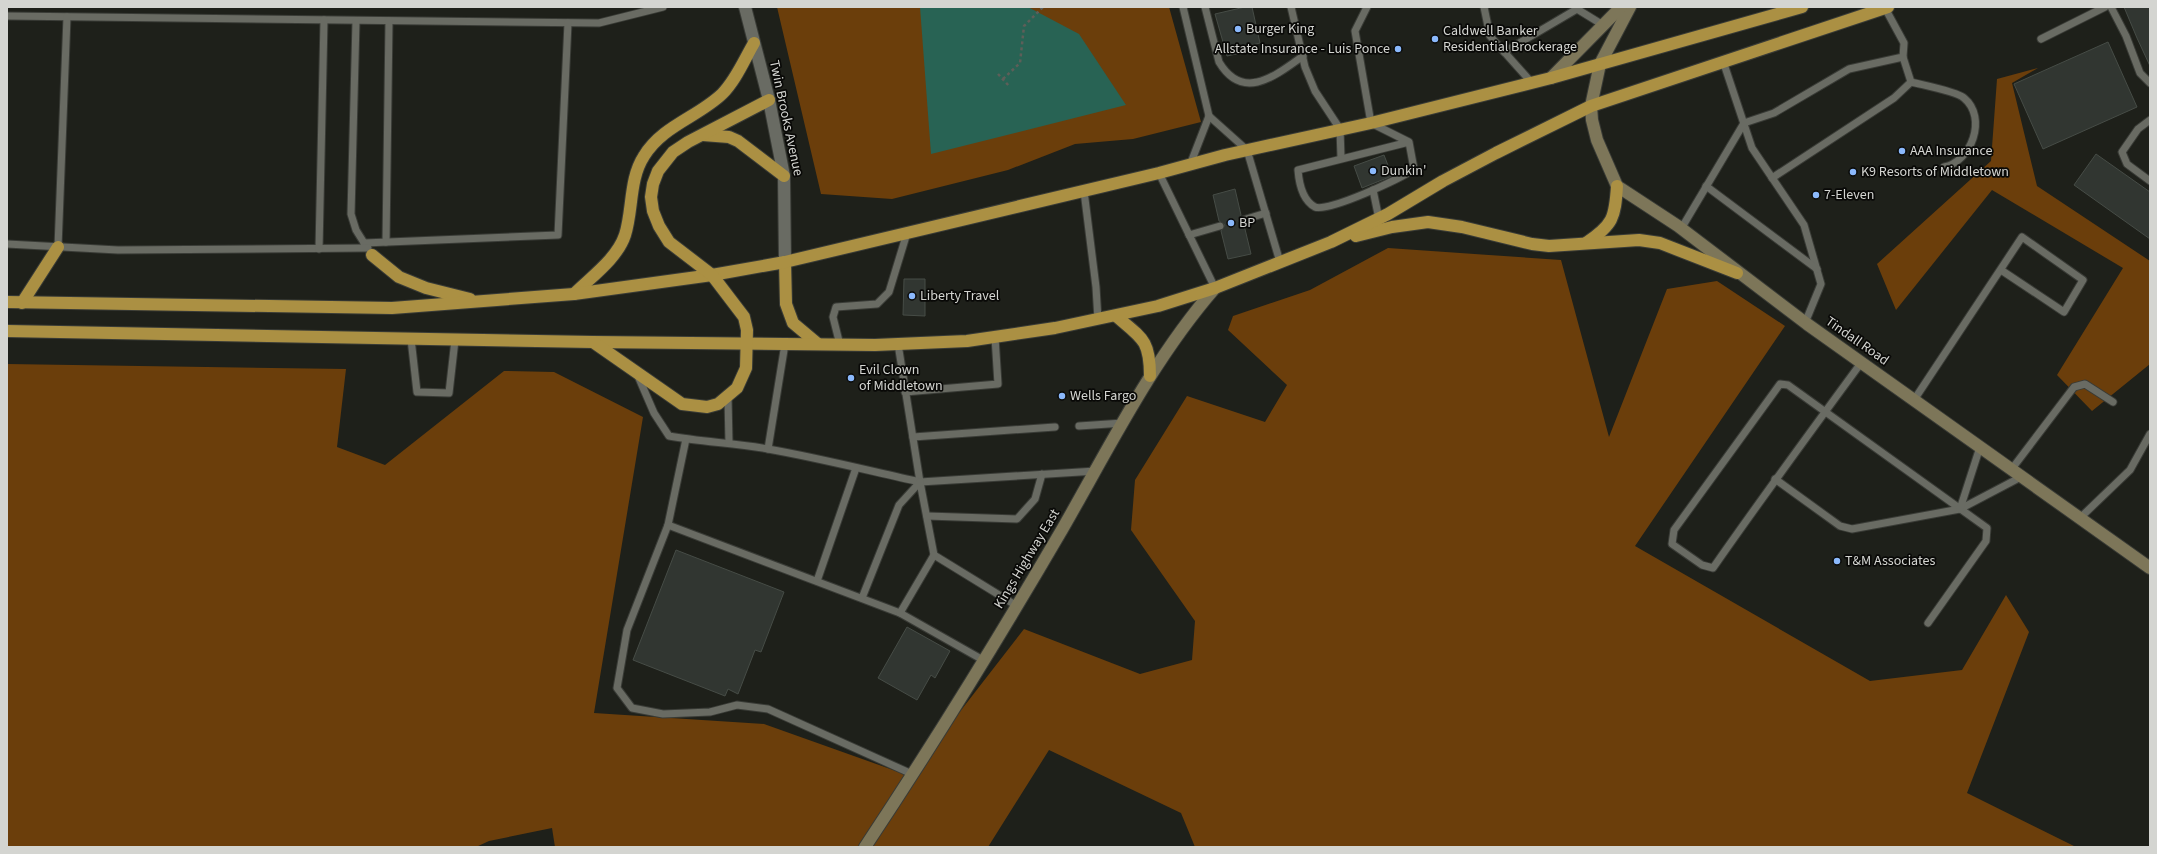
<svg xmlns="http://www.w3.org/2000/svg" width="2157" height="854" font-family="'Source Sans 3',sans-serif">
  <rect width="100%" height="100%" fill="#1e201a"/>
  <!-- forest -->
  <g fill="#6b3e0b">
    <polygon points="777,7 1169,7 1201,122 1133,139 1075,144 1008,170 892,199 821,194"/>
    <polygon points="2038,68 2012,83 2037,186 2150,261 2150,364 2092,411 2057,375 2123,268 1992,190 1896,310 1877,264 1991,161 1997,79"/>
    <polygon points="1388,248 1561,260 1609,437 1667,289 1717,281 1785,326 1635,546 1870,681 1962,670 2006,595 2029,632 1967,793 2076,847 1195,847 1181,813 1049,750 988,847 555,847 552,828 489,841 476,847 7,847 7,364 346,369 337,447 385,465 504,371 554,372 643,417 594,713 764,724 910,776 1024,629 1140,674 1192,660 1195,621 1131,530 1135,480 1187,396 1265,422 1287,385 1228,330 1233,316 1310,290"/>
  </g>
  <!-- water -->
  <polygon fill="#286354" points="920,7 1028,7 1079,34 1126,105 931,154"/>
  <!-- building -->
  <g fill="#313631" stroke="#464c46">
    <polygon points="1245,7 1252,7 1260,43 1244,47 1245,52 1227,56 1215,14"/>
    <polygon points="2124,7 2150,7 2150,66 2137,38"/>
    <polygon points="2108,42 2137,107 2043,149 2014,84"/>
    <polygon points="2096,154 2150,192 2150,239 2074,185"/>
    <polygon points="1384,155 1392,176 1362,188 1354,166"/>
    <polygon points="1235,189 1241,215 1238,221 1244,225 1251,254 1228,259 1221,231 1225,225 1219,221 1213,195"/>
    <polygon points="904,279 925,279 925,316 903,315"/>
    <polygon points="676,550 784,592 761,652 755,650 738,694 728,689 725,696 633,660"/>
    <polygon points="907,627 950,651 935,678 931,675 917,700 878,678"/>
  </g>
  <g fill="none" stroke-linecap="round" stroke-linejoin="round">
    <defs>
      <g id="lane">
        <polyline points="1183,7 1209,116 1247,150 1280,262"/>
        <path d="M1205 7 1219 62C1243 102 1275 76 1303 56"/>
        <polyline points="1291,7 1305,67 1315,91 1340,129 1341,158"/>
        <path d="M1367 7 1355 31 1371 123 1409 142 1414 169C1402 178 1327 213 1315 207 1302 200 1299 183 1298 170L1409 142"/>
        <polyline points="1484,7 1490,36 1532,83"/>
        <polyline points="2111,7 2126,36 2140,73 2150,83"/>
        <polyline points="7,16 599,23 663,7"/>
        <polyline points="356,21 351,214 356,230 366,246"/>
        <polyline points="2041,39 2105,7"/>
        <polyline points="1504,52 1577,9 1603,25"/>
        <polyline points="1723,61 1752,148 1804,225 1821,284 1805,323"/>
        <path d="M1911 82C1922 85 1956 91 1964 98 1988 118 1971 162 1944 167"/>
        <polyline points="2150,120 2138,129 2122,152 2127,164 2150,181"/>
        <polyline points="1190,165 1209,116"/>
        <polyline points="1159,173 1215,288"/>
        <polyline points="1772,178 1894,98 1911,82 1903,57"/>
        <polyline points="1706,186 1817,269"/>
        <polyline points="1373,190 1379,219"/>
        <polyline points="1084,191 1096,287 1098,320"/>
        <polyline points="1243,220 1266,213"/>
        <polyline points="1681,229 1744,123 1774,113 1849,69 1903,57 1904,43 1885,8"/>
        <polyline points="1189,235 1220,226"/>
        <polyline points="386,242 389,21"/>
        <polyline points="364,243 558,235 568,23"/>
        <polyline points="7,244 118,250 368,248"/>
        <polyline points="58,247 67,17"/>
        <polyline points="319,249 324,20"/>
        <polyline points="411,339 417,392 449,393 455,340"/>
        <polyline points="898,344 920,482 1096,471"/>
        <polyline points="840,345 833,317 836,307 877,304 889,292 907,233"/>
        <path d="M1861 363C1811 431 1761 499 1713 568L1702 565 1672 544 1674 530 1780 384 1788 385 1987 528 1986 541 1928 623"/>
        <path d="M638 376 654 413 669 436C702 442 735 443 768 449 819 458 870 471 920 482"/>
        <polyline points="905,392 998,384 995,337"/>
        <polyline points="728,398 729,443"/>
        <polyline points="1914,400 2022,237 2083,280 2064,312 2001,270"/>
        <polyline points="1079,426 1123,423"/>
        <polyline points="913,437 1055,427"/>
        <polyline points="686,439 668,525 627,630 617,688 632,708 663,714 710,712 737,705 768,709 912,774"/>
        <polyline points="768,449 785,344"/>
        <polyline points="2011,470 2074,387 2085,384 2113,402"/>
        <polyline points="1775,479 1840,526 1852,529 1960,509 2021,477"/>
        <polyline points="920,482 934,555 1017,606"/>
        <polyline points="1960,509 1980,447"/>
        <polyline points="927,516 1017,519 1035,499 1042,474"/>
        <polyline points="2080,518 2130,470 2150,434"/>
        <polyline points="668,525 900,613"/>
        <polyline points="934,555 900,613 983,660"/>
        <polyline points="817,581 856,468"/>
        <polyline points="862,598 899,505 920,482"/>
      </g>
      <polyline id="street" points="745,7 769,100 784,176 785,262"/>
      <g id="secondary">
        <polyline points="1630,7 1600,64 1591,106 1592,120 1597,140 1617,186 1678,226 1807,324 2150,568"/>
        <polyline points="1551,78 1621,7"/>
        <path d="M865 847C934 743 1000 636 1063 528 1110 446 1153 359 1215 288"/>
      </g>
      <g id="highway">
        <polyline points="703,135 729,137 738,141 784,176"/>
        <polyline points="1356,236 1392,227 1428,222 1462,227 1532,244 1549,246 1639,240 1660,243 1737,273"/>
        <path d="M1586 243C1613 225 1615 218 1617 186"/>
        <polyline points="372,255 399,277 426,288 470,299"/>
        <polyline points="785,262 786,304 793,323 818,344"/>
        <path d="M574 294C591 277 617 259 625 235 633 210 629 179 644 156 662 126 698 117 722 94 736 80 744 60 754 43"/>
        <polyline points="7,302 392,308 574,294 712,275 785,262 1159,173 1225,155 1371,123 1551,78 1802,7"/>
        <polyline points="22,303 58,247"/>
        <path d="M1116 316C1142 338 1150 340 1150 376"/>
        <polyline points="7,331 593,342 875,345 967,341 1055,328 1158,306 1215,288 1331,242 1388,214 1443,181 1496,153 1591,106 1888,7"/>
        <polyline points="593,342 682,404 707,407 718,404 737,388 746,368 747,330 744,317 712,275 669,242 659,226 653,211 651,197 653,184 658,171 673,152 688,142 769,100"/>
      </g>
    </defs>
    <!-- lane casing -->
    <use href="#lane" stroke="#393b36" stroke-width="9"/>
    <!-- street casing -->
    <use href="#street" stroke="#393b36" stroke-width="14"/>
    <!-- secondary casing -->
    <use href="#secondary" stroke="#393b36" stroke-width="14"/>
    <!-- highway casing -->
    <use href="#highway" stroke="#393b36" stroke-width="14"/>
    <!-- path -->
    <g stroke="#5d5f59" stroke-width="2.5" stroke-dasharray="3 3" stroke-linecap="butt">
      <polyline points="998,74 1010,87"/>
      <polyline points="1003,79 1020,63 1024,26 1043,7"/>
    </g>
    <!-- lane -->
    <use href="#lane" stroke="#696b63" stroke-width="7"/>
    <!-- street -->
    <use href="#street" stroke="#696b63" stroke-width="12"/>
    <!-- secondary -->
    <use href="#secondary" stroke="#7d7659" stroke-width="12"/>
    <!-- highway -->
    <use href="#highway" stroke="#ab9043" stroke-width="12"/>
  </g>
  <!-- markers -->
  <g fill="#8bb9fc" stroke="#090907" stroke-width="1.5">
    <circle cx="1238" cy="29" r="4"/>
    <circle cx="1435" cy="39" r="4"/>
    <circle cx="1398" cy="49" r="4"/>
    <circle cx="1902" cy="151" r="4"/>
    <circle cx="1373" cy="171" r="4"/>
    <circle cx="1853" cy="172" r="4"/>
    <circle cx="1816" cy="195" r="4"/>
    <circle cx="1231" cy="223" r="4"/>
    <circle cx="912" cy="296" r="4"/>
    <circle cx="851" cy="378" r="4"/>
    <circle cx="1062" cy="396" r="4"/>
    <circle cx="1837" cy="561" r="4"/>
  </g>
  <g text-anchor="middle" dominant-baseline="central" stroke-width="3.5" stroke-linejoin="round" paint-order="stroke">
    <!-- poi labels -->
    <g font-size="14" fill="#d4d5d1" stroke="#090907" text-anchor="start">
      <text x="1246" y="29">Burger King</text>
      <text x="1443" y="31">Caldwell Banker<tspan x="1443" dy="16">Residential Brockerage</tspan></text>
      <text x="1390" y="49" text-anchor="end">Allstate Insurance - Luis Ponce</text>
      <text x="1910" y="151">AAA Insurance</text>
      <text x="1381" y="171">Dunkin'</text>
      <text x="1861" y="172">K9 Resorts of Middletown</text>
      <text x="1824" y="195">7-Eleven</text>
      <text x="1239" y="223">BP</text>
      <text x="920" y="296">Liberty Travel</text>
      <text x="859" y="370">Evil Clown<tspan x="859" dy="16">of Middletown</tspan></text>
      <text x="1070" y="396">Wells Fargo</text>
      <text x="1845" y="561">T&amp;M Associates</text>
    </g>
    <!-- street labels -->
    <g font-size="14" fill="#d4d5d1" stroke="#090907">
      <text transform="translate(786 118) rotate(78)">Twin Brooks Avenue</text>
      <text transform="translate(1857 341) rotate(35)">Tindall Road</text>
      <text transform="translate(1027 559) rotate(-59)">Kings Highway East</text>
    </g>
  </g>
  <!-- border -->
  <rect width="2157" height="854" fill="none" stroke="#d4d5d1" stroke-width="16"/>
</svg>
